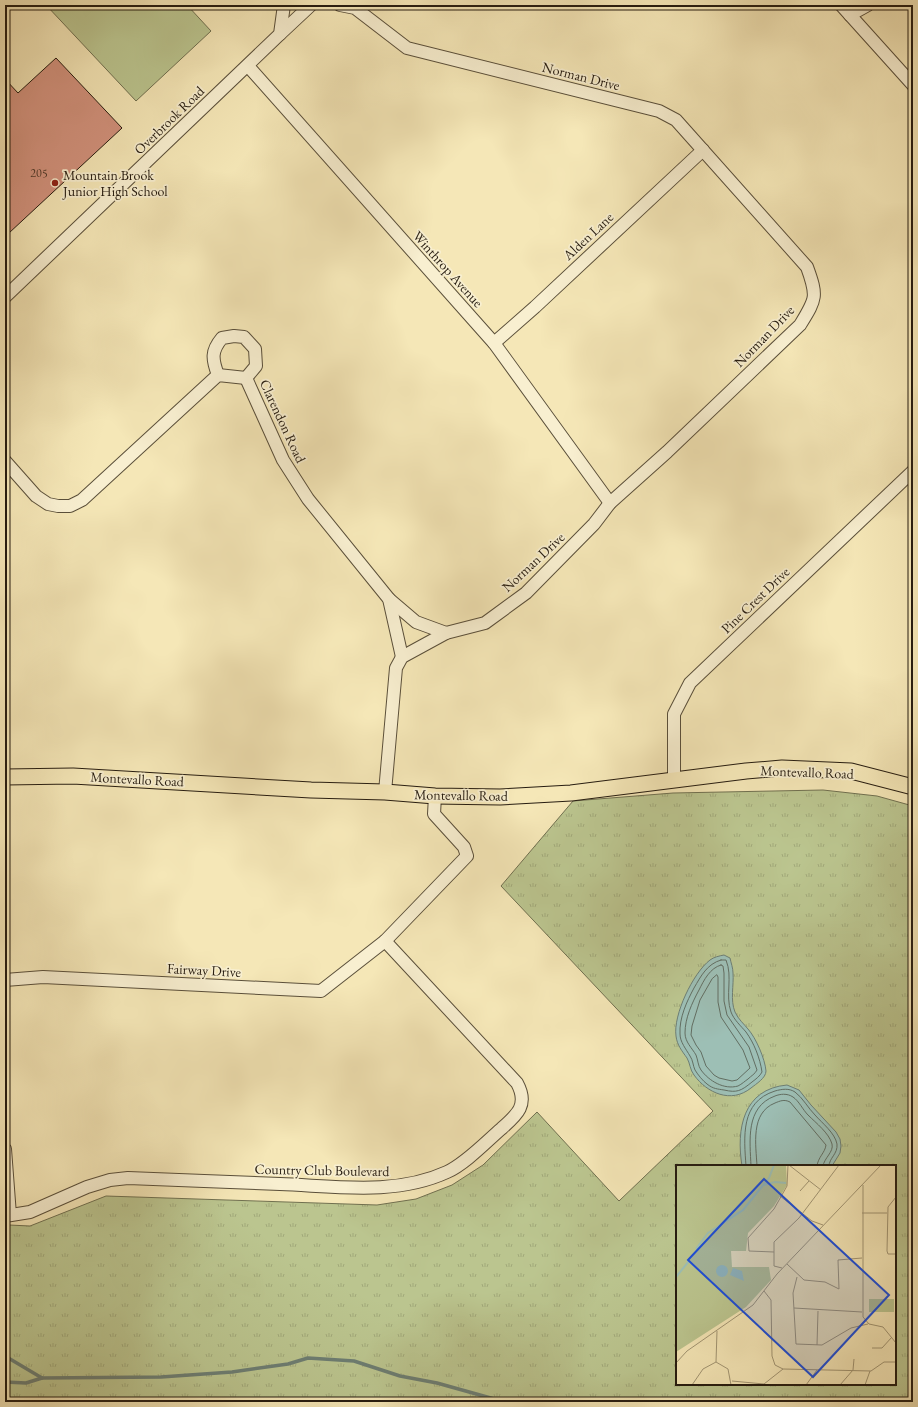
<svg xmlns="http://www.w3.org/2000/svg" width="918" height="1407" font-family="'EB Garamond',serif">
  <defs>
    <pattern id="grass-tufts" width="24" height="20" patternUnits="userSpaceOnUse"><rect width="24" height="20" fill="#bbc58f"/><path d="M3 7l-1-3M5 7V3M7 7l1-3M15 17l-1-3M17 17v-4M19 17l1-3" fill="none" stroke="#a1a97a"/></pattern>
  </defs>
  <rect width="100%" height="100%" fill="#f5e7b7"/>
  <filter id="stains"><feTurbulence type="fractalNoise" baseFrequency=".005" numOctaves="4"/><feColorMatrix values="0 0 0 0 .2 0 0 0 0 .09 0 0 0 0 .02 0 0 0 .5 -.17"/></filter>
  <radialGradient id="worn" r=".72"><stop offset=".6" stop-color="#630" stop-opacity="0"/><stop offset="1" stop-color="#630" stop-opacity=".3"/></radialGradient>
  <!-- grass -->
  <path fill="url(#grass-tufts)" stroke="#707050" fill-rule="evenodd" d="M823 790 877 796 913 806V1402H5V1227L9 1225 30 1226 106 1196 377 1205 416 1199 452 1185 483 1165 537 1112 619 1201 713 1111 501 886 573 801 673 793ZM677 1166H895V1384H677Z"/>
  <!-- garden -->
  <polygon fill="#bbc58f" stroke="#707050" points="46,5 187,5 211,31 136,101"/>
  <!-- water -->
  <g fill="#9dbfb5" stroke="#6d7e73">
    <path d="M724 955 730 958C731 963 733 968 733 973 734 985 730 1000 735 1012 738 1019 744 1024 748 1029 756 1038 765 1059 766 1071 766 1078 756 1084 751 1088 731 1104 707 1093 694 1075 690 1070 690 1063 687 1058 682 1051 677 1045 676 1036 673 1015 693 973 710 960 714 957 719 956 724 955Z"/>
    <path d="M787 1085 799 1090 811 1105 836 1132 840 1139 841 1146 840 1153 832 1166H742C736 1129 743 1089 787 1085Z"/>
  </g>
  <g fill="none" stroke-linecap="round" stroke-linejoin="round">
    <!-- shore -->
    <g stroke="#626e62" stroke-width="1">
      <path d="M721 960H726C733 977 725 995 731 1012 734 1020 741 1026 746 1032 754 1043 760 1058 762 1072 760 1076 756 1079 752 1082 741 1091 737 1093 724 1090 718 1089 713 1089 707 1084 703 1081 698 1075 695 1070 693 1066 693 1060 690 1056 686 1049 680 1042 680 1034 679 1018 687 1001 694 988 701 976 707 964 721 960Z"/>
      <path d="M721 965 723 966 724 973V1001L727 1015 749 1047 757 1070C755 1074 751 1076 748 1079 745 1081 742 1084 738 1086 724 1090 709 1081 701 1070 698 1066 698 1060 696 1055 692 1048 685 1042 685 1033 685 1018 692 1003 699 990 704 980 710 968 721 965Z"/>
      <polygon points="717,975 718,977 718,1002 721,1017 743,1050 750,1068 737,1080 732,1081 719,1078 714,1075 706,1066 701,1052 696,1045 691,1035 692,1026 700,1000 712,979"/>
      <path d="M746 1166C744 1137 740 1102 775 1091 782 1089 789 1088 795 1092 803 1098 808 1108 815 1115 822 1123 835 1133 837 1144 838 1154 829 1158 829 1166"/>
      <path d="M751 1166C750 1141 745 1107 775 1096 780 1094 787 1093 793 1097 799 1101 803 1110 808 1115 816 1123 829 1133 832 1144 834 1152 824 1158 823 1166"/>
      <path d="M757 1166C756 1145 750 1113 775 1103 780 1101 784 1099 790 1102L826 1145C825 1153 818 1157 817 1166"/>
    </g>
    <!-- stream -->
    <g stroke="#6d7e73" stroke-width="3.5">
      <polyline points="5,1356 42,1378"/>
      <polyline points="5,1382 26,1383 42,1378 161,1377 232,1372 288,1364 308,1358 354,1361 400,1376 437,1383 505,1402"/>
      <polyline points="912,1400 913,1400"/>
    </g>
  </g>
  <!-- building -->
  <polygon fill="#d2927d" stroke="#261c10" points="56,58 122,128 9,233 5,229 5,79 18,93"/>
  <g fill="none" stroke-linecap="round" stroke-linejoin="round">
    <defs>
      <g id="minor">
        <path d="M340 5 355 8 407 48 659 111 676 120 807 267C818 297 816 299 800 325L667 452 610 503 594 524 526 593 485 623 446 633 402 657 396 668 385 792"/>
        <polyline points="841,5 913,85"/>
        <polyline points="850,15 868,5"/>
        <polyline points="280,34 311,5"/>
        <polyline points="248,66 494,343 610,503"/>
        <polyline points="5,297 280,34 284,5"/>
        <polyline points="494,343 535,307 703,150"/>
        <path d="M218 375C212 359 211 351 222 338L234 336 244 337 255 349 256 366 246 378"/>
        <polyline points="246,378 283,460 308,499 389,599 402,657"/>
        <polyline points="5,461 36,496 48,504 58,506 70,506 82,500 218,375 246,378"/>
        <polyline points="389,599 416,622 446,633"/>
        <polyline points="674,779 674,714 690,683 913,471"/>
        <polyline points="5,980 43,977 321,991 385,941 467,856 464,847 434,814 435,796"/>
        <polyline points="5,1149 10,1215"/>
        <path d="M5 1216 30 1212 87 1187 110 1180 128 1178C179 1180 229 1182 280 1184 335 1186 395 1196 447 1172 465 1164 486 1142 501 1129 517 1115 529 1105 517 1083L385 941"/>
      </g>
      <polyline id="major" points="5,777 73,776 311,790 385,792 435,796 500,797 571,793 746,771 782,768 851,771 913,787"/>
    </defs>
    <!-- minor casing -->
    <use href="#minor" stroke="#5a4f3a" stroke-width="14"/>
    <!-- major casing -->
    <use href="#major" stroke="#261c10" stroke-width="17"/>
    <!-- minor -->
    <use href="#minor" stroke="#f8efd0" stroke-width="12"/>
    <!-- major -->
    <use href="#major" stroke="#f5e7b7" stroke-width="15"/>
  </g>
  <!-- markers -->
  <circle fill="#8f2418" stroke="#f8efd0" stroke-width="1.5" cx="55" cy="183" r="4"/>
  <g text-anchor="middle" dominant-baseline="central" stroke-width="3.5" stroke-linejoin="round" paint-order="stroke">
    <!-- number labels -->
    <g font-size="12" fill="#513a2b">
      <text x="39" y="173">205</text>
    </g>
    <!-- street labels -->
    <g font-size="14" fill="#261c10" stroke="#f8efd0">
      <text transform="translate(581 76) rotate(14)">Norman Drive</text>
      <text transform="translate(169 120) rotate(-44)">Overbrook Road</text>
      <text transform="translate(588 236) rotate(-43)">Alden Lane</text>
      <text transform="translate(448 269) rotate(48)">Winthrop Avenue</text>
      <text transform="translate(764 336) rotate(-46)">Norman Drive</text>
      <text transform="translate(283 421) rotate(65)">Clarendon Road</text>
      <text transform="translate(533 562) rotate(-43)">Norman Drive</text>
      <text transform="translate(755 600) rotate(-44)">Pine Crest Drive</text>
      <text transform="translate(807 772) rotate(2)">Montevallo Road</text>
      <text transform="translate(137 779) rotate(3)">Montevallo Road</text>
      <text transform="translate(461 795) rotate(1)">Montevallo Road</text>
      <text transform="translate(204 970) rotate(3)">Fairway Drive</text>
      <text transform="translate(322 1170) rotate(1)">Country Club Boulevard</text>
    </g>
    <!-- poi labels -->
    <g font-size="14" fill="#261c10" stroke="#f8efd0" text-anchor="start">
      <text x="63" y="175">Mountain Brook<tspan x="63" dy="16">Junior High School</tspan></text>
    </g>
  </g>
  <!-- overview -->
  <g transform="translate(676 1165)">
    <rect width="220" height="220" fill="#f5e7b7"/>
    <path d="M110 0 111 20 98 41 72 68 70 86H55L56 102H93L95 115 70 142 0 187V1Z" fill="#bbc58f"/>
    <path d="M193 134H218V147H193Z" fill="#bbc58f"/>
    <path d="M40 106a6 6 0 1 1 12 0a6 6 0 1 1-12 0ZM57 103 66 106 68 116 54 110Z" fill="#9dbfb5"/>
    <path fill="none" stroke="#9dbfb5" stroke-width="2" d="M88 20 99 17 110 18M20 84 32 68 67 45 93 13 98 0M0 112 13 96"/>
    <path fill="none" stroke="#a29674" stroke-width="1" d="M113 0 145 25M187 20V152L193 159 207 162 220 178M124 26 133 16M104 31 136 56 147 60M220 32 212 42 211 86 212 89H220M186 48H211M98 87 73 86 72 73 98 44 111 21 112 0M111 99 128 115 149 117 163 124 162 95 186 93M106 103 98 101V77L123 53 163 0M121 112 117 128 120 179 146 180 175 163 192 159M88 126 95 135 96 191 99 200 107 204 195 206 208 197H220M118 143 186 147M141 180 142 146M196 183H206L216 172M40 197 41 166M40 197 52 204 55 220M0 198 11 186 77 140 101 109 205 0M56 216 88 219 107 204M16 220 27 204 40 197M130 220 141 205M164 220 177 205 178 194M189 220 194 206"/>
    <path fill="#1d4ed8" fill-opacity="0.15" stroke="#1d4ed8" stroke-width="2" d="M88 14 213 130 137 212 12 95Z"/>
    <rect width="220" height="220" fill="none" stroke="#261c10" stroke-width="2"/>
  </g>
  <!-- margin -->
  <rect width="918" height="1407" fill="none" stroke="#f5e7b7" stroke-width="20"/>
  <rect x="6" y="6" width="906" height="1395" fill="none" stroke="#261c10" stroke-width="2"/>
  <rect x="10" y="10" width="898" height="1387" fill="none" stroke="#261c10"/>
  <rect width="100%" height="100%" filter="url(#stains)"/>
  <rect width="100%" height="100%" fill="url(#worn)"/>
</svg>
